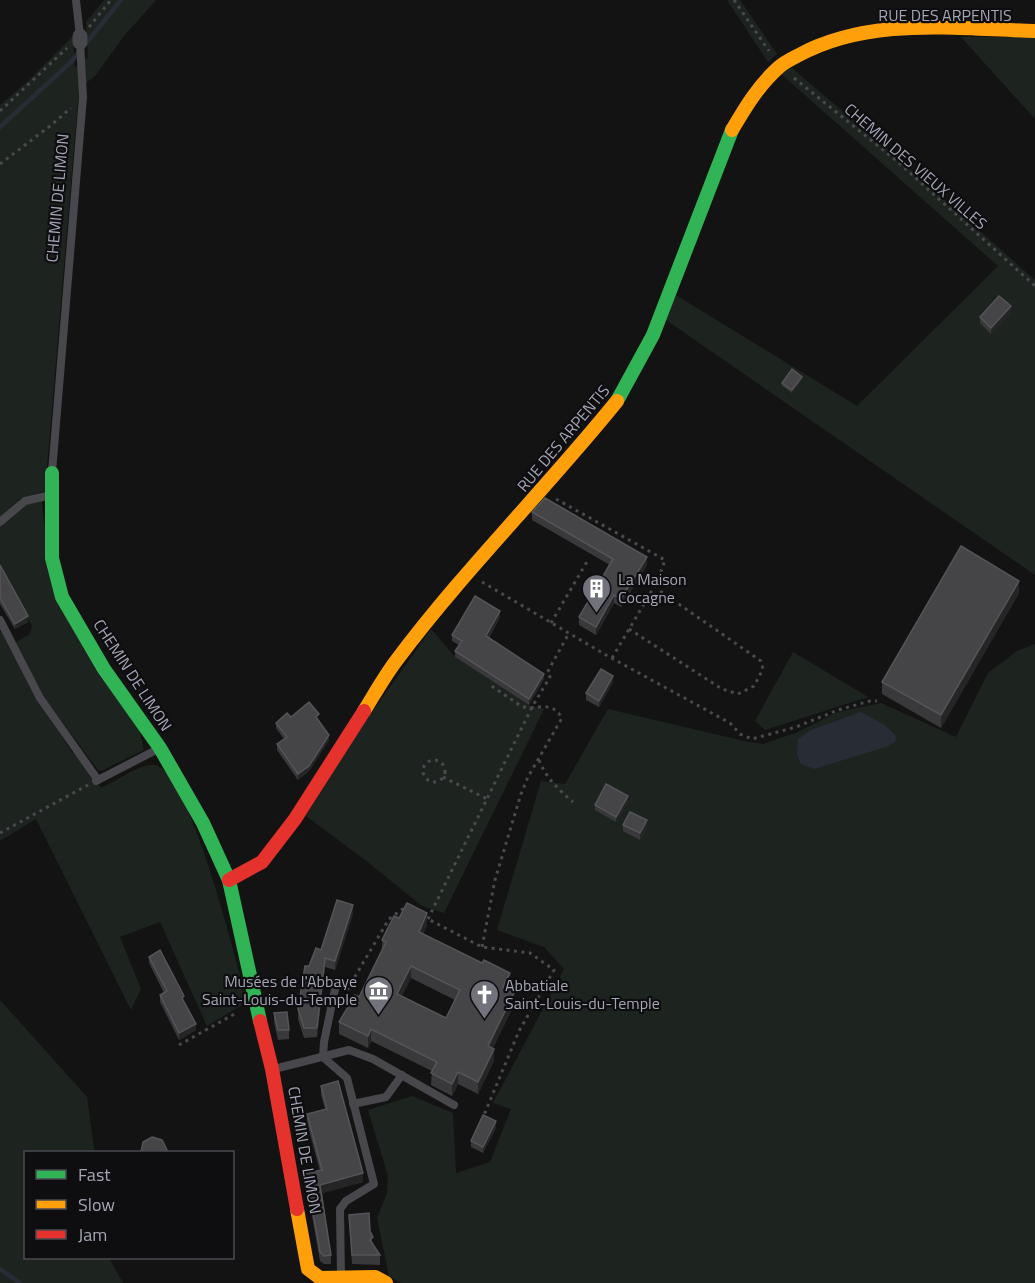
<svg xmlns="http://www.w3.org/2000/svg" width="1035" height="1283" font-family="'Titillium Web',sans-serif">
  <rect width="100%" height="100%" fill="#131313"/>
  <!-- green -->
  <g fill="#1d241f">
    <polygon points="104,0 156,0 124,36 95,76 79,88 45,491 14,501 41,496 48,559 139,727 144,750 101,771 98,770 43,696 16,642 30,634 32,626 0,569 0,105 28,81 73,36 75,68 88,57 86,22"/>
    <polygon points="727,0 740,0 777,54 768,62"/>
    <polygon points="961,37 1035,37 1035,119"/>
    <polygon points="792,68 901,161 1035,280 1035,575 663,318 674,294 857,406 998,266 780,73"/>
    <path d="M0 623 37 698 71 751 84 762 101 788C115 782 142 762 155 765 190 771 237 965 247 1002L207 1026 160 922 120 937 141 989 131 1010 36 819 0 841Z"/>
    <polygon points="431,629 455,657 529,705 544,709 444,913 422,906 369,863 306,816 358,732"/>
    <polygon points="1035,644 1035,1283 401,1283 389,1276 377,1218 387,1193 388,1176 368,1110 412,1096 453,1113 456,1173 490,1162 511,1109 493,1103 564,969 544,947 497,930 541,781 565,784 608,709 744,741 763,744 795,733 838,712 881,703 956,737 988,673 1017,651"/>
    <polygon points="793,652 868,697 765,730 755,721"/>
    <polygon points="0,1000 87,1097 94,1149 94,1152 26,1152 26,1258 109,1258 123,1283 0,1283"/>
  </g>
  <!-- water -->
  <polygon fill="#272c35" points="861,712 885,725 896,736 895,742 886,747 814,769 801,764 797,754 798,739 811,730"/>
  <g fill="none" stroke-linecap="round" stroke-linejoin="round">
    <!-- stream -->
    <g stroke="#272c35" stroke-width="4.5">
      <polyline points="0,127 71,62 121,0"/>
      <polyline points="0,1269 20,1283"/>
    </g>
    <!-- path -->
    <g stroke="#49494e" stroke-width="3" stroke-dasharray="3 4.5" stroke-linecap="butt">
      <polyline points="734,0 769,51"/>
      <polyline points="89,27 111,0"/>
      <polyline points="794,78 898,162 1035,286"/>
      <polyline points="0,111 67,48"/>
      <polyline points="0,164 50,126 71,108"/>
      <polyline points="556,499 665,560 658,580 660,591 761,661 763,669 754,686 738,694 722,689 629,629"/>
      <polyline points="482,582 606,655 730,723 740,734 752,739 796,727 838,710 870,701 877,701"/>
      <polyline points="551,623 588,560"/>
      <polyline points="612,658 657,582"/>
      <path d="M539 760C546 778 558 789 573 802"/>
      <circle cx="434" cy="771" r="11"/>
      <polyline points="443,777 487,799"/>
      <polyline points="0,833 88,785"/>
      <polyline points="424,917 482,947 530,953 554,970 519,1031 484,1115"/>
      <polyline points="428,919 532,707 550,677 547,673 569,633"/>
      <path d="M482 947 495 880 521 794 528 777 562 718C550 698 536 712 521 706L490 685"/>
      <polyline points="347,990 389,919 404,908 407,910"/>
      <polyline points="179,1045 238,1012"/>
    </g>
    <!-- lane -->
    <g stroke="#47474c" stroke-width="8">
      <polyline points="76,0 80,36"/>
      <polyline points="52,472 83,97 80,42"/>
      <polyline points="0,522 25,501 51,495"/>
      <polyline points="0,620 40,698 98,780"/>
      <polyline points="96,781 158,749"/>
      <polyline points="335,989 324,1042 323,1057 347,1078 374,1184 346,1201 340,1209 341,1276"/>
      <polyline points="274,1069 349,1050 373,1059 454,1105"/>
      <polyline points="353,1104 386,1097 402,1075"/>
    </g>
    <!-- street -->
    <polyline stroke="#47474c" stroke-width="15" points="80,36 80,42"/>
    <!-- fast -->
    <g stroke="#30b455" stroke-width="14">
      <polyline points="617,401 653,335 732,130"/>
      <polyline points="52,473 52,558 62,597 104,669 160,748 203,823 229,880 260,1021"/>
    </g>
    <!-- slow -->
    <g stroke="#ff9f0a" stroke-width="14">
      <path d="M732 130C745 108 758 86 778 68 783 63 791 59 797 56 869 16 956 29 1035 31"/>
      <path d="M364 711C374 695 384 677 396 661 464 570 546 489 617 401"/>
      <polyline points="297,1209 308,1269 320,1278 375,1277 386,1283"/>
    </g>
    <!-- jam -->
    <g stroke="#e5322d" stroke-width="14">
      <polyline points="229,880 262,862 295,819 364,711"/>
      <polyline points="260,1021 272,1069 297,1209"/>
    </g>
  </g>
  <!-- wall -->
  <g fill="#39393b" fill-rule="evenodd">
    <polygon points="1011,313 991,334 980,323 980,317"/>
    <polygon points="802,380 792,393 782,386 782,383"/>
    <polygon points="532,512 647,565 621,607 614,603 596,635 579,625 579,617 610,565 532,520"/>
    <polygon points="0,565 28,622 15,629 0,604"/>
    <polygon points="1019,593 941,728 882,694 882,682"/>
    <polygon points="500,617 489,638 544,679 529,705 455,657 455,651 459,645 452,641 452,635"/>
    <polygon points="613,682 599,707 586,700 586,693"/>
    <polygon points="291,717 319,720 329,740 309,771 298,780 277,750 277,744 284,739 276,728 276,723"/>
    <polygon points="628,801 616,822 595,810 595,805"/>
    <polygon points="623,825 647,827 640,840 623,831"/>
    <polygon points="353,914 335,970 325,967 317,1037 304,1038 298,1019 298,1009 309,966 321,950"/>
    <path d="M427 925 423 934 510 985 508 990 514 1005 493 1048 494 1061 478 1094 458 1084 452 1096 431 1085 432 1071 371 1041 368 1048 339 1034V1022L359 997 382 950V940ZM411 978 455 1000 446 1018 402 996Z"/>
    <polygon points="149,957 184,1002 196,1030 179,1040 160,1002 160,995 164,993 149,963"/>
    <polygon points="274,1013 289,1030 289,1039 278,1040 274,1022"/>
    <polygon points="321,1086 363,1182 322,1193 331,1255 331,1264 324,1264 320,1261 306,1182 306,1173 320,1171 307,1123 307,1114 325,1109 321,1095"/>
    <polygon points="496,1128 483,1153 471,1147 471,1141"/>
    <polygon points="349,1215 370,1231 373,1245 380,1255 380,1265 352,1264"/>
  </g>
  <!-- shaded-wall -->
  <g fill="#252526">
    <polygon points="1011,306 1011,313 991,334 991,328"/>
    <polygon points="802,377 802,380 792,393 792,390"/>
    <polygon points="647,557 647,565 621,607 621,599"/>
    <polygon points="1019,581 1019,593 941,728 941,715"/>
    <polygon points="614,595 614,603 596,635 596,627"/>
    <polygon points="500,611 500,617 486,642 486,636"/>
    <polygon points="28,616 28,622 15,629 15,624"/>
    <polygon points="544,674 544,679 529,705 529,699"/>
    <polygon points="613,676 613,682 599,707 599,701"/>
    <polygon points="329,735 329,740 309,771 298,780 298,774"/>
    <polygon points="628,796 628,801 616,822 616,817"/>
    <polygon points="647,820 647,827 640,840 640,833"/>
    <polygon points="353,905 353,914 335,970 335,961"/>
    <polygon points="427,913 427,925 419,944 419,932"/>
    <polygon points="325,958 325,967 317,1037 317,1028"/>
    <polygon points="411,966 411,978 397,1006 397,994"/>
    <polygon points="510,973 510,985 503,999 503,987"/>
    <polygon points="514,993 514,1005 488,1058 488,1046"/>
    <polygon points="196,1024 196,1030 179,1040 179,1033"/>
    <polygon points="371,1029 371,1041 368,1048 368,1036"/>
    <polygon points="494,1049 494,1061 478,1094 478,1082"/>
    <polygon points="458,1072 458,1084 452,1096 452,1084"/>
    <polygon points="496,1121 496,1128 483,1153 483,1147"/>
    <polygon points="363,1173 363,1182 320,1194 320,1185"/>
  </g>
  <!-- building -->
  <g fill="#454548" stroke="#545459" stroke-width="1.5" fill-rule="evenodd">
    <polygon points="999,296 1011,306 991,328 980,317"/>
    <polygon points="792,369 802,377 792,390 782,383"/>
    <polygon points="545,498 647,557 621,599 614,595 596,627 579,617 613,559 532,512"/>
    <polygon points="961,546 1019,581 941,715 882,682"/>
    <polygon points="0,565 28,616 15,624 0,598"/>
    <polygon points="475,596 500,611 486,636 544,674 529,699 455,651 462,641 452,635"/>
    <polygon points="601,669 613,676 599,701 586,693"/>
    <polygon points="309,702 319,714 316,717 329,735 309,766 298,774 277,744 287,737 276,723 287,713 291,717"/>
    <polygon points="606,784 628,796 616,817 595,805"/>
    <polygon points="630,812 647,820 640,833 623,825"/>
    <polygon points="337,900 353,905 335,961 325,958 317,1028 304,1028 298,1009 305,966 309,966 316,948 321,950"/>
    <path d="M407 903 427 913 419 932 482 963 484 960 510 973 503 987 514 993 488 1046 494 1049 478 1082 458 1072 452 1084 431 1073 437 1062 371 1029 368 1036 339 1022 355 995 359 997 386 942 382 940 394 916 399 918ZM411 966 460 990 446 1018 397 994Z"/>
    <polygon points="160,950 184,996 182,998 196,1024 179,1033 160,995 167,991 149,957"/>
    <polygon points="287,1012 289,1030 278,1030 274,1013"/>
    <polygon points="338,1081 363,1173 320,1185 331,1255 324,1256 320,1252 306,1173 322,1170 307,1114 327,1109 321,1086"/>
    <polygon points="483,1115 496,1121 483,1147 471,1141"/>
    <polygon points="152,1137 162,1140 167,1150 166,1152 141,1152 143,1142"/>
    <polygon points="369,1213 370,1231 373,1237 370,1240 380,1255 352,1255 349,1215"/>
  </g>
  <!-- icons -->
  <defs>
    <symbol id="building-pin" viewBox="-11 -11 22 30"><path d="M0 17L-7.5 6A9.5 9.5 0 1 1 7.5 6Z" fill="#71727c" stroke="#0e0d0f"/><path d="M-4-6H4V6H1V3H-1V6H-4ZM-2.5-4.3h1.7v1.8h-1.7ZM.8-4.3h1.7v1.8H.8ZM-2.5-1h1.7V.8h-1.7ZM.8-1h1.7V.8H.8Z" fill="#fff"/></symbol>
    <symbol id="museum-pin" viewBox="-11 -11 22 30"><path d="M0 17L-7.5 6A9.5 9.5 0 1 1 7.5 6Z" fill="#71727c" stroke="#0e0d0f"/><path d="M0-6L6-3V-2H-6V-3ZM-5-1h2V3h-2ZM-1-1h2V3h-2ZM3-1h2V3H3ZM-6 4H6V6H-6Z" fill="#fff"/></symbol>
    <symbol id="church-pin" viewBox="-11 -11 22 30"><path d="M0 17L-7.5 6A9.5 9.5 0 1 1 7.5 6Z" fill="#71727c" stroke="#0e0d0f"/><path d="M-1.2-6h2.4v3.5h3.3v2.4h-3.3V6h-2.4V-.1h-3.3v-2.4h3.3Z" fill="#fff"/></symbol>
  </defs>
  <g fill-rule="evenodd">
    <use href="#building-pin" x="580" y="572" width="33" height="45"/>
    <use href="#museum-pin" x="362" y="974" width="33" height="45"/>
    <use href="#church-pin" x="468" y="978" width="33" height="45"/>
  </g>
  <g text-anchor="middle" dominant-baseline="central" stroke-width="4.5" stroke-linejoin="round" paint-order="stroke">
    <!-- street labels -->
    <g font-size="16" fill="#a4a5b5" stroke="#0e0d0f">
      <text x="945" y="15">RUE DES ARPENTIS</text>
      <text transform="translate(916 166) rotate(41)">CHEMIN DES VIEUX VILLES</text>
      <text transform="translate(57 198) rotate(-85)">CHEMIN DE LIMON</text>
      <text transform="translate(563 438) rotate(-50)">RUE DES ARPENTIS</text>
      <text transform="translate(133 675) rotate(57)">CHEMIN DE LIMON</text>
      <text transform="translate(305 1150) rotate(80)">CHEMIN DE LIMON</text>
    </g>
    <!-- poi labels -->
    <g font-size="16" fill="#a4a5b5" stroke="#0e0d0f" text-anchor="start">
      <text x="618" y="579">La Maison<tspan x="618" dy="18">Cocagne</tspan></text>
      <text x="357" y="981" text-anchor="end">Musées de l'Abbaye<tspan x="357" dy="18">Saint-Louis-du-Temple</tspan></text>
      <text x="505" y="985">Abbatiale<tspan x="505" dy="18">Saint-Louis-du-Temple</tspan></text>
    </g>
  </g>
  <!-- legend -->
  <rect x="24" y="1151" width="210" height="108" fill="#0e0d0f" stroke="#4a4a51" stroke-width="1.5"/>
  <rect x="36" y="1170" width="30" height="9" fill="#30b455" stroke="#4a4a51" stroke-width="1.5"/>
  <text x="78" y="1181" font-size="18" fill="#a4a5b5">Fast</text>
  <rect x="36" y="1200" width="30" height="9" fill="#ff9f0a" stroke="#4a4a51" stroke-width="1.5"/>
  <text x="78" y="1211" font-size="18" fill="#a4a5b5">Slow</text>
  <rect x="36" y="1230" width="30" height="9" fill="#e5322d" stroke="#4a4a51" stroke-width="1.5"/>
  <text x="78" y="1241" font-size="18" fill="#a4a5b5">Jam</text>
</svg>
